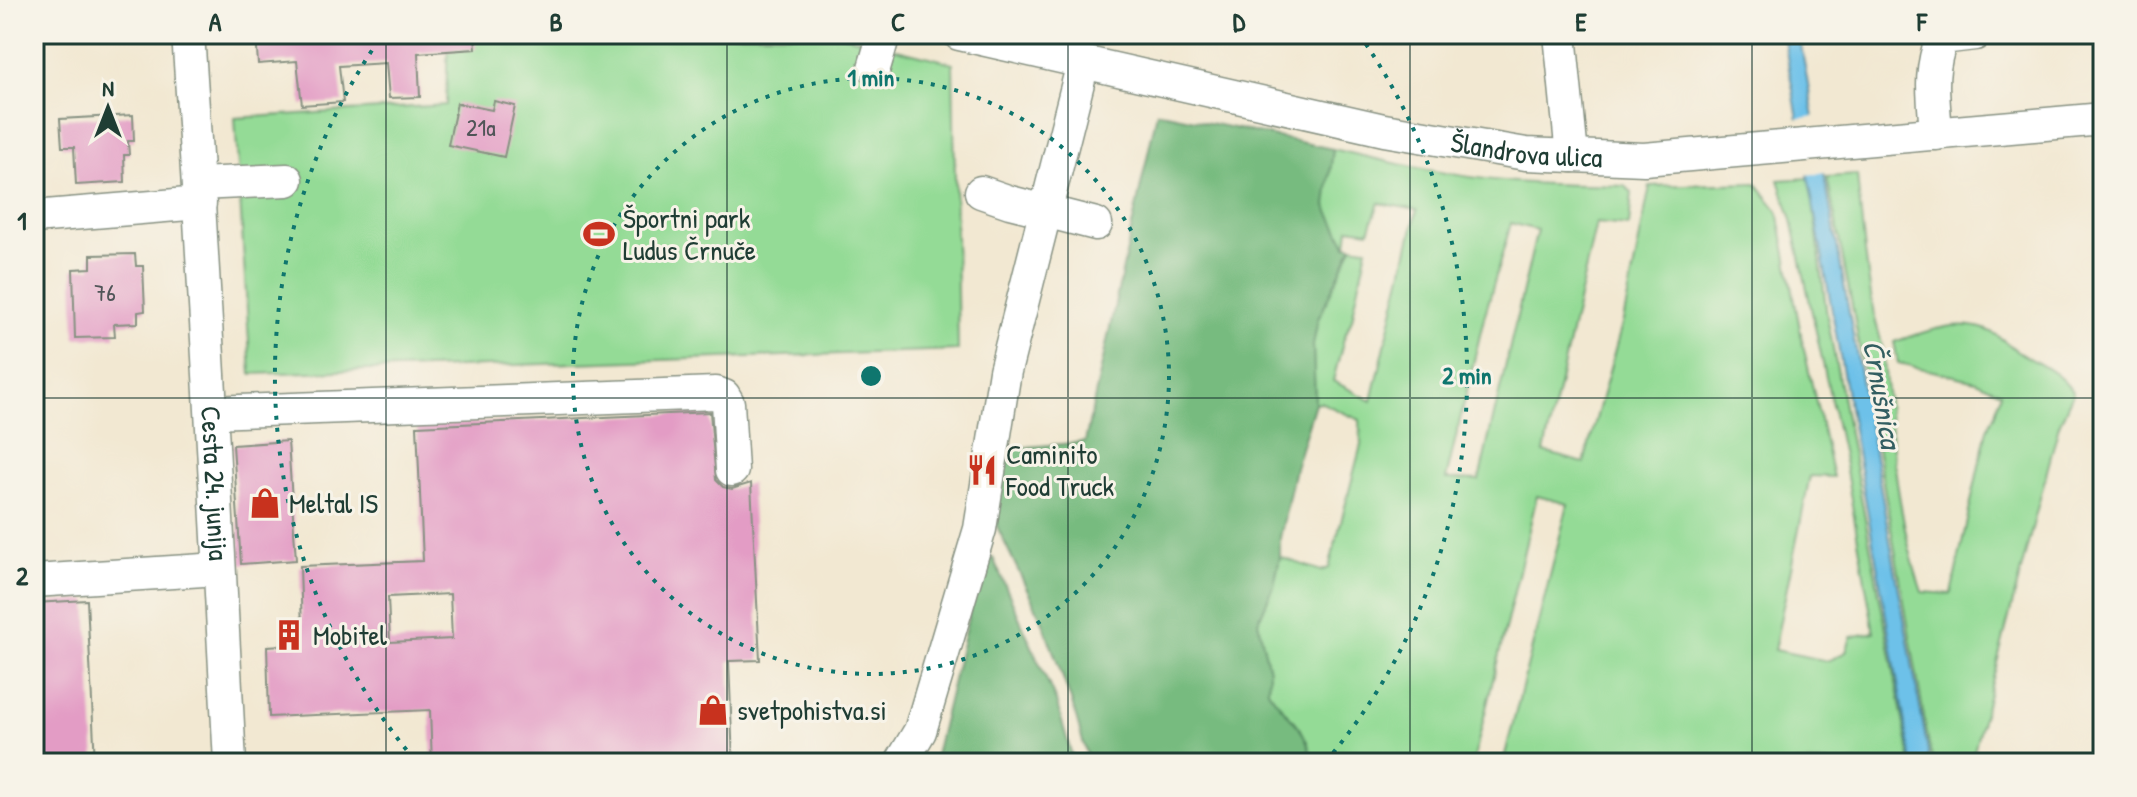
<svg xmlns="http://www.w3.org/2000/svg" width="2137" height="797" font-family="'Patrick Hand',sans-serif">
  <rect width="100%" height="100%" fill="#f7f3e8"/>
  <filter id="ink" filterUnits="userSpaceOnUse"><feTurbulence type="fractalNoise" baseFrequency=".0125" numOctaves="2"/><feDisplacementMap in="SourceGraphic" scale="16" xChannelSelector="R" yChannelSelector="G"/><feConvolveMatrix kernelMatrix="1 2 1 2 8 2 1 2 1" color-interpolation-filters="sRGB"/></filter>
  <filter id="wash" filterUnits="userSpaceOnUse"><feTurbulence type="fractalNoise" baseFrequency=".006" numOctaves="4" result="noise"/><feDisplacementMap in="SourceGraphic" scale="32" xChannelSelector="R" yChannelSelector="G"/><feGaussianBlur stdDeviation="1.8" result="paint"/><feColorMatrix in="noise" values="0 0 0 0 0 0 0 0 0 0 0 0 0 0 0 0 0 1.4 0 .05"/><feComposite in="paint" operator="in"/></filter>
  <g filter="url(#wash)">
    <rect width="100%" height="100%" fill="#f2e8d2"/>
    <!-- green -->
    <g fill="#94db96" stroke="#5a8c65" stroke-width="2" fill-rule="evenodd">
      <polygon points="448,34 837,34 953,63 958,350 251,374 235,118 446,105"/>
      <path d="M1333 149C1392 163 1453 177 1514 182 1551 185 1588 185 1624 186L1632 192 1629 226 1596 223 1544 452 1584 463 1624 317 1650 186 1756 183 1778 211 1803 345 1833 477 1810 476 1774 650 1828 661 1846 652 1851 637 1874 632 1845 465 1792 220 1779 180 1810 178 1827 316 1911 763H1503L1568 504 1537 496 1473 763H1311C1312 732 1283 713 1268 690L1269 670 1258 622 1274 585 1280 557 1321 571 1329 568 1361 445 1360 420 1320 402 1315 403 1313 344 1318 319 1352 246 1367 248 1352 319 1344 338 1333 381 1372 401 1417 210 1379 203 1369 231 1349 228 1347 245 1325 206ZM1511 223 1537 230 1479 480 1446 479 1484 318Z"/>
      <path d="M1857 175C1861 220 1866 264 1873 309 1875 323 1881 336 1883 351 1891 430 1896 516 1922 592L1951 594 1987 429 1995 414 2001 392 1976 381 1898 363 1894 342C1923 333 1957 318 1987 330 2000 335 2011 348 2024 355 2043 366 2061 374 2073 393L2059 425 1971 763H1934L1930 751 1854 316 1827 177Z"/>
    </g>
    <!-- forest -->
    <g fill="#77bb7f" stroke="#4b7c5a" stroke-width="2">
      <path d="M1157 112 1333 149 1326 206 1346 245 1352 246 1318 319 1313 345 1315 403 1295 468 1280 538V557L1274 585 1258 622 1269 670 1268 690C1284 715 1312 730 1311 763H1089L1072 703 1042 620 992 516 1005 449 1085 442Z"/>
      <polygon points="993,558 1056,701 1074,763 933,763 982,560"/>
    </g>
    <!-- water -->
    <polygon fill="#6dc1e9" stroke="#467f8e" stroke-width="2" points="1783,34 1799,34 1930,763 1912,763"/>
    <!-- pier -->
    <polygon fill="#f2e8d2" points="1817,116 1827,173 1804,175 1794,119"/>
    <g id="blocks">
      <!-- building -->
      <g fill="#e39cc5" fill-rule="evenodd">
        <polygon points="256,34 475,34 476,49 418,53 420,97 389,98 386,63 339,66 343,102 302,105 297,61 258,64"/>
        <polygon points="494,101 515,106 504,157 448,145 457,103 492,110"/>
        <polygon points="133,115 134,141 128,141 129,155 124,155 125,182 76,185 74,147 62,147 60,119"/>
        <polygon points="135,254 136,266 143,266 145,311 138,312 138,323 114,324 115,337 75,338 73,269 91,268 91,255"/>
        <path d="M710 412 716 480 723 487 732 489 751 483 760 660 729 661 733 763H432L430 710 269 717 267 646 283 645V630H302L300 566 423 561 417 426ZM450 594 452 639 390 642 388 597Z"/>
        <polygon points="288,441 296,560 241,564 233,445"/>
        <polygon points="87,600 95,763 34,763 34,603"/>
      </g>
    </g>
  </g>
  <g filter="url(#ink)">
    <use href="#blocks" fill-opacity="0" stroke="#889283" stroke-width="2"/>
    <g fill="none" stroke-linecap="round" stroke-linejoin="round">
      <defs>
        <g id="minor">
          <path id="s1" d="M188 34C205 277 217 520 230 763"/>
          <path id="s2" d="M959 34 1384 130 1526 154 1644 159 2103 119"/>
          <polyline points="1560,34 1572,156"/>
          <polyline points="874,68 884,34"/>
          <path d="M1936 134C1934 98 1928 74 1942 38L1975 34"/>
          <polyline points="198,184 287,180"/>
          <polyline points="981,192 1010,202 1096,224"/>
          <polyline points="34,217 200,203"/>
          <polyline points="213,412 716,393 724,396 728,403 732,470"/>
          <polyline points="34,581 219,569"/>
          <polyline points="901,763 920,731 980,529 1005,371 1083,63"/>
        </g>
      </defs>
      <!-- minor casing -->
      <use href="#minor" stroke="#889283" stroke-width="35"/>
      <!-- minor -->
      <use href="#minor" stroke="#fff" stroke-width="32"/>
    </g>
  </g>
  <!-- grid -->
  <path fill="none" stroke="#1f3d34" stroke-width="2" stroke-opacity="0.55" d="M386 34V763M727 34V763M1068 34V763M1410 34V763M1752 34V763M34 398H2103"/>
  <!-- distance rings -->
  <g fill="none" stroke="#0f766e" stroke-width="4" stroke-dasharray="4 8">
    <circle cx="871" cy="376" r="298"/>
    <path d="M414 759A596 596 0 0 1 383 34M1359 34A596 596 0 0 1 1328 759"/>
  </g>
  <!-- icons -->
  <defs>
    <symbol id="stadium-bare" viewBox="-9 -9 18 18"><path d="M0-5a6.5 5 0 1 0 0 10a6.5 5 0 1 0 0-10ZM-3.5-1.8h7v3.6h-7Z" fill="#c8321e" stroke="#f7f3e8" stroke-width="2.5" paint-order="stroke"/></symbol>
    <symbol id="restaurant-bare" viewBox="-9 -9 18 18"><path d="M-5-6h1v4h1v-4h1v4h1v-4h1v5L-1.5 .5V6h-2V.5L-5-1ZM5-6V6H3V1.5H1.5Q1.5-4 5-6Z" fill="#c8321e" stroke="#f7f3e8" stroke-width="2.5" paint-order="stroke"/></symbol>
    <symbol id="shop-bare" viewBox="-9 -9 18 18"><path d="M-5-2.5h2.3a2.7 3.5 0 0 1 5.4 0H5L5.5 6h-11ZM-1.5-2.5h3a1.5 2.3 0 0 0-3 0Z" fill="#c8321e" stroke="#f7f3e8" stroke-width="2.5" paint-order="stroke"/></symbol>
    <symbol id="building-bare" viewBox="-9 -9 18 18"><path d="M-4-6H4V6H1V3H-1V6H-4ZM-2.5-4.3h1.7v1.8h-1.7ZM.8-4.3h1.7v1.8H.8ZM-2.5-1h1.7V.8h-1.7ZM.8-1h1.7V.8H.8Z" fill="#c8321e" stroke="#f7f3e8" stroke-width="2.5" paint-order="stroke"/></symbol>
  </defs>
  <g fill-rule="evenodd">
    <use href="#stadium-bare" x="577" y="212" width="44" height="44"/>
    <use href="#restaurant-bare" x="960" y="448" width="44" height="44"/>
    <use href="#shop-bare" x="243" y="481" width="44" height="44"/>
    <use href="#building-bare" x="267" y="613" width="44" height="44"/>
    <use href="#shop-bare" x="691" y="688" width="44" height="44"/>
  </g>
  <g text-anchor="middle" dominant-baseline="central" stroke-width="6" stroke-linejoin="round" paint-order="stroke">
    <!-- number labels -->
    <g font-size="24" fill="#505558">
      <text x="481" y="127">21a</text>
      <text x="105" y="292">76</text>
    </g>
    <!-- street labels -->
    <g font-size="28" fill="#1f3d34" stroke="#f7f3e8">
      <text stroke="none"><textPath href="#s2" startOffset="580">Šlandrova ulica</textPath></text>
      <text stroke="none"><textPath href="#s1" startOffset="450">Cesta 24. junija</textPath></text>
    </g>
    <!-- poi labels -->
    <g font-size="28" fill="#1f3d34" stroke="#f7f3e8" text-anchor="start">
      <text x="623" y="218">Športni park<tspan x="623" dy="32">Ludus Črnuče</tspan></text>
      <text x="1006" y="454">Caminito<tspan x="1006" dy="32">Food Truck</tspan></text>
      <text x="289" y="503">Meltal IS</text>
      <text x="313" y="635">Mobitel</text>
      <text x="737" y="710">svetpohistva.si</text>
    </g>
    <!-- water labels -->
    <g font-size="30" font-style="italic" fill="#325e61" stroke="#f7f3e8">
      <text transform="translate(1883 394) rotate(80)">Črnušnica</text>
    </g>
  </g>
  <circle cx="871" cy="376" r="12" fill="#0f766e" stroke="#f7f3e8" stroke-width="4"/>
  <g font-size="24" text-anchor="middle" font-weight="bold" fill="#0f766e" stroke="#f7f3e8" stroke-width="6" stroke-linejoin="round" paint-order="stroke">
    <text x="871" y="86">1 min</text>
    <text x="1467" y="384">2 min</text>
  </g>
  <!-- margin -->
  <rect width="2137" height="797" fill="none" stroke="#f7f3e8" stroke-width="88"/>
  <!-- north arrow -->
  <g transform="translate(108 108)" stroke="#f7f3e8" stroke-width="6" paint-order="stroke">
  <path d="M0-6L14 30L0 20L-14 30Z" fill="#1f3d34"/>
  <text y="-12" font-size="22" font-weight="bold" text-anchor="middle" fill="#1f3d34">N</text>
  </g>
  <rect x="44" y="44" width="2049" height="709" fill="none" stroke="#1f3d34" stroke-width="3"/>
  <g font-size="26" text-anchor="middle" font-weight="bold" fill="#1f3d34">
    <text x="215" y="31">A</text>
    <text x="556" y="31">B</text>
    <text x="898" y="31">C</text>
    <text x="1239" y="31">D</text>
    <text x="1581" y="31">E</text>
    <text x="1922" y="31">F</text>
    <text x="22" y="230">1</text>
    <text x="22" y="585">2</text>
  </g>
</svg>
